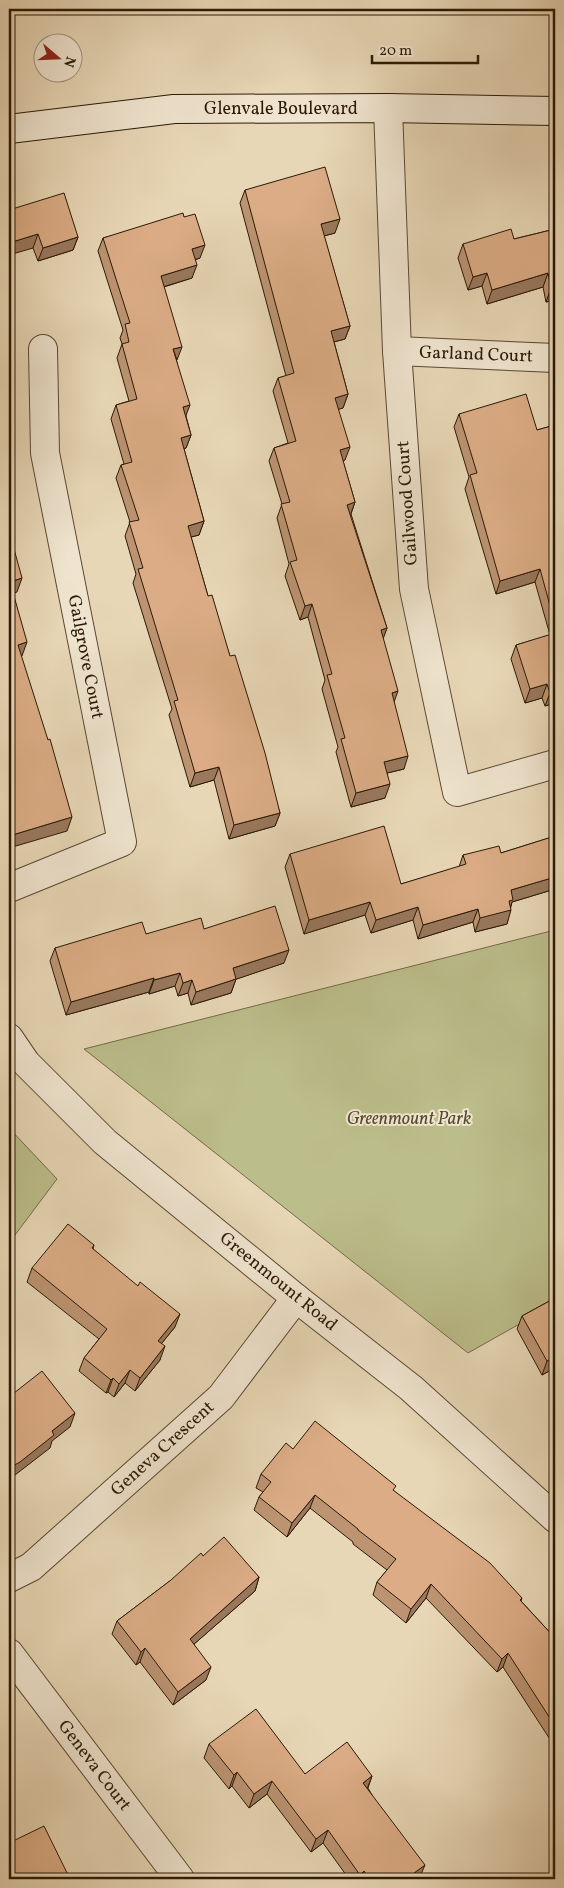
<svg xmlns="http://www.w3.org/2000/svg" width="564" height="1888" font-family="Vollkorn,serif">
  <rect width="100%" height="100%" fill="#e8d7b6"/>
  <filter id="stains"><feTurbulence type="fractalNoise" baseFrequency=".004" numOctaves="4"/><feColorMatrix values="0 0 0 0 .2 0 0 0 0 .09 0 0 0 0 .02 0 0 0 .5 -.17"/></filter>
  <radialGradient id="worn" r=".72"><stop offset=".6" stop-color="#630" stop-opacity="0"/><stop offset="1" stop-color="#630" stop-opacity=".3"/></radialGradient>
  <!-- green -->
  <g fill="#bbbd8a" stroke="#736b48">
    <polygon points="555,930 555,1304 468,1353 84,1049"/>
    <polygon points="9,1128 57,1179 9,1243"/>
  </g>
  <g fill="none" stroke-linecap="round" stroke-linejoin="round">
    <defs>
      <g id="street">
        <polyline points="388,108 397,351 414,589 457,792 555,764"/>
        <polyline points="397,351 555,358"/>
        <polyline points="9,888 122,842 45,453 43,349"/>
        <polyline points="9,1038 26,1063 105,1142 296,1298 411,1388 555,1518"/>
        <polyline points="9,1578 31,1567 221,1397 296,1298"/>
        <polyline points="9,1653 180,1879"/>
      </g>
      <polyline id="secondary" points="9,129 174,109 388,108 555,111"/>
    </defs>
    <!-- street casing -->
    <use href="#street" stroke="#5a4832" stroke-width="30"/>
    <!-- secondary casing -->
    <use href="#secondary" stroke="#2b1906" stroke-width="30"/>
    <!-- street -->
    <use href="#street" stroke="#f0e5d0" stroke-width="28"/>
    <!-- secondary -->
    <use href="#secondary" stroke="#f0e5d0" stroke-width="28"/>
  </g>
  <!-- wall -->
  <g fill="#bc9472" stroke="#2b1906">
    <polygon points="245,190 335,233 324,236 350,326 345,339 334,342 348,394 343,408 338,409 345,460 343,461 355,502 351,514 387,628 383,638 394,702 404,769 387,773 385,798 351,807 336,752 338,747 322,689 325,680 308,617 300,620 285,576 289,564 277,518 282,504 269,461 274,448 288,443 273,391 278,378 286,376 240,203"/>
    <polygon points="9,210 78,237 73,250 38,261 33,248"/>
    <polygon points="184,217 200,258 195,260 192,278 164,287 186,416 191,435 186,448 184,449 204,521 199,535 191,537 208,596 230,656 280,813 275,826 229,839 214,780 190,787 169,715 172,709 133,583 136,574 125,536 130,522 116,478 121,465 124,464 111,419 116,405 129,401 117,358 122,344 120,338 123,330 98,251 103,238"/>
    <polygon points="555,229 555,300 546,302 543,287 487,304 482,286 468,290 458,258 463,244 514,239"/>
    <polygon points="459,414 537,430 555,425 555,703 545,706 542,698 525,703 511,659 516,645 550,635 535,582 496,594 465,489 469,477 454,427"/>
    <polygon points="555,817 555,889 512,902 507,924 475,932 473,922 418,939 413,920 371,933 365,915 304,934 285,867 290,854 401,884 459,867 463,855 501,853 552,837 550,831"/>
    <polygon points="204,929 284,963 236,979 231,993 191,1005 188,993 178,996 175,986 149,994 149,992 66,1015 50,961 55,948 146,934"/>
    <polygon points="94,1245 93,1249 175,1327 161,1344 160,1360 135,1391 125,1383 114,1397 108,1392 106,1393 79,1371 84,1358 99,1339 27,1282 32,1268"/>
    <polygon points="555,1298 555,1373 553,1369 542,1375 517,1329 522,1316"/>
    <polygon points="293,1449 394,1491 522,1598 521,1601 555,1638 555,1751 554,1749 555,1747 503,1667 497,1672 426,1598 406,1623 373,1595 377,1582 387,1570 353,1544 353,1542 310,1508 287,1537 254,1510 259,1497 263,1492 256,1488 261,1474"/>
    <polygon points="203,1556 259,1577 255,1591 194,1644 206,1680 173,1705 140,1662 136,1665 112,1634 117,1621"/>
    <polygon points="209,1744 305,1774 372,1776 368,1788 420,1879 349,1879 323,1843 311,1852 267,1794 249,1808 232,1786 229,1789 204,1758"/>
  </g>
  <!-- shaded-wall -->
  <g fill="#99785d" stroke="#2b1906">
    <polygon points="340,219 335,233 316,238 321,224"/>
    <polygon points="38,234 33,248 9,255 9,243"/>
    <polygon points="78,237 73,250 38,261 43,248"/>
    <polygon points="205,245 200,258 187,262 192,249"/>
    <polygon points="197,265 192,278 156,289 161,276"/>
    <polygon points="487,273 482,286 468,290 473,277"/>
    <polygon points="548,273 543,287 487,304 492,290"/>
    <polygon points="555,287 555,300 546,302 551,288"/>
    <polygon points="350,326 345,339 326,344 331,331"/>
    <polygon points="182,347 177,360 173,349"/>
    <polygon points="348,394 343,408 330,412 335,398"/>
    <polygon points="190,405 185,418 183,407"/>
    <polygon points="191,435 186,448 176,452 181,438"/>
    <polygon points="350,447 345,460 335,464 340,450"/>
    <polygon points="355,502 350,516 347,505"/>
    <polygon points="204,521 199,535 183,539 188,526"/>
    <polygon points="540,569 535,582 496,594 500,581"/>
    <polygon points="22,578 17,592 9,595 10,582"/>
    <polygon points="312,604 308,617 300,620 305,606"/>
    <polygon points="387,628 382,642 381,630"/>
    <polygon points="27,642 22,656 13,658 18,645"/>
    <polygon points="547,684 542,698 525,703 530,689"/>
    <polygon points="398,691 393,705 392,693"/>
    <polygon points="555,691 555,703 545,706 550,693"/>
    <polygon points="408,756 404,769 379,775 384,762"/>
    <polygon points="219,767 214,780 190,787 195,773"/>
    <polygon points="390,784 385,798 351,807 356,793"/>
    <polygon points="280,813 275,826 229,839 234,825"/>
    <polygon points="72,817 67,831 9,848 9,836"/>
    <polygon points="555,877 555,889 512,902 509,911 511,910 507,924 475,932 480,918 511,890"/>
    <polygon points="370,902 365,915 304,934 309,920"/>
    <polygon points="418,907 413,920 371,933 376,920"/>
    <polygon points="478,909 473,922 418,939 423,925"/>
    <polygon points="289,950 284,963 228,982 233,968"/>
    <polygon points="180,973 175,986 149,994 154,980"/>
    <polygon points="154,978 149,992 66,1015 71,1002"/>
    <polygon points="236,979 231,993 191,1005 196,992"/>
    <polygon points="192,980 188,993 178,996 183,983"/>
    <polygon points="180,1314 175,1327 153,1354 158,1341"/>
    <polygon points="165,1346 160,1360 135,1391 140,1378"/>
    <polygon points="555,1357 555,1362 553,1369 542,1375 547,1361"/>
    <polygon points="130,1370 125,1383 114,1397 119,1384"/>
    <polygon points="113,1378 108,1392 106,1393 111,1380"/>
    <polygon points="75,1413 70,1427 52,1441 50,1448 15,1475 9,1479 9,1468 52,1431"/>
    <polygon points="315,1495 310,1508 287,1537 292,1523"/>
    <polygon points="259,1577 255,1591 185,1652 190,1639"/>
    <polygon points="431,1584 426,1598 406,1623 411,1609"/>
    <polygon points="145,1648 140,1662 136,1665 141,1652"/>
    <polygon points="508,1653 503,1667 497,1672 502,1659"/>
    <polygon points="211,1667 206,1680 173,1705 178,1692"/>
    <polygon points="237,1772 232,1786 229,1789 234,1775"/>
    <polygon points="372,1776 367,1789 363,1783"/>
    <polygon points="272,1781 267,1794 249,1808 254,1794"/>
    <polygon points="328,1830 323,1843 311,1852 316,1839"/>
    <polygon points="425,1865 419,1879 406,1879"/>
    <polygon points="364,1871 361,1879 358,1879 360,1875"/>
  </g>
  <!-- building -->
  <g fill="#dbac85" stroke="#2b1906">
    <polygon points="325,167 340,219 321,224 350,326 331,331 348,394 335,398 350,447 340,450 355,502 347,505 387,628 381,630 398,691 392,693 408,756 384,762 390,784 356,793 341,739 345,738 327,675 332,674 312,604 305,606 290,562 297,560 281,504 290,502 274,448 296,441 278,378 294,373 245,190"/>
    <polygon points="64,193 78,237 43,248 38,234 9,243 9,210"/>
    <polygon points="183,213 184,217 195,214 205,245 192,249 197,265 161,276 182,347 173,349 190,405 183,407 191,435 181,438 204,521 188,526 208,596 212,595 230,656 235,655 265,753 280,813 234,825 219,767 195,773 174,701 178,700 138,569 143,568 129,522 139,520 121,465 132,462 116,405 137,399 122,344 129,342 125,324 130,323 103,238"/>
    <polygon points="511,229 514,239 555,229 555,287 551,288 548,273 492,290 487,273 473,277 463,244"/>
    <polygon points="526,394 537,430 555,425 555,624 540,569 500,581 470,475 477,473 459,414"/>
    <polygon points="9,531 22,578 10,582 27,642 18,645 48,740 50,739 72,817 9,836"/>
    <polygon points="555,633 555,691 550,693 547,684 530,689 516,645"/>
    <polygon points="384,826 401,884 466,864 463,855 499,846 501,853 555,836 555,877 511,890 513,900 509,901 511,910 480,918 478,909 423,925 418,907 376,920 370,902 309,920 290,854"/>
    <polygon points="275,906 289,950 233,968 236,979 196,992 192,980 183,983 180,973 154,980 154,978 71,1002 55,948 142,922 146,934 201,918 204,929"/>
    <polygon points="68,1224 94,1245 92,1248 138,1286 140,1282 180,1314 158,1341 165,1346 140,1378 130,1370 119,1384 113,1378 111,1380 84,1358 107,1329 32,1268"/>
    <polygon points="555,1298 555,1357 547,1361 522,1316"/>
    <polygon points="42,1371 75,1413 52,1431 54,1435 20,1462 9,1468 9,1397"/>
    <polygon points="315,1421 396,1486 393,1490 490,1563 522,1598 520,1600 555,1638 555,1726 508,1653 502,1659 431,1584 411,1609 377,1582 396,1559 358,1530 358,1529 315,1495 292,1523 259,1497 271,1482 261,1474 286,1443 293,1449"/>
    <polygon points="224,1537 259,1577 190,1639 211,1667 178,1692 145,1648 141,1652 117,1621 171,1580 201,1553 203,1556"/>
    <polygon points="256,1709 305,1774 347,1742 372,1776 363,1783 425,1865 406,1879 370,1879 364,1871 360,1875 328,1830 316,1839 272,1781 254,1794 237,1772 234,1775 209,1744"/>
    <polygon points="44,1826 70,1879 9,1879 9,1843"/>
  </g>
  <g text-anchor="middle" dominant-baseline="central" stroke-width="4" stroke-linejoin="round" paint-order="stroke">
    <!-- street labels -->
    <g font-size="18" fill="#2b1906" stroke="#f0e5d0">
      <text x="281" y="109">Glenvale Boulevard</text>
      <text transform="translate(476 355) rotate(2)">Garland Court</text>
      <text transform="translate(408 503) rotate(-94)">Gailwood Court</text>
      <text transform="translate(85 657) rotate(79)">Gailgrove Court</text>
      <text transform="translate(278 1282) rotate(39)">Greenmount Road</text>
      <text transform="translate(163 1449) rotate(-42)">Geneva Crescent</text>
      <text transform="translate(94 1766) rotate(53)">Geneva Court</text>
    </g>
    <!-- park labels -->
    <g font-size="18" font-style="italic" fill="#564a2e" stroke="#f0e5d0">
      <text x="409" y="1119">Greenmount Park</text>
    </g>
  </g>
  <!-- margin -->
  <rect width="564" height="1888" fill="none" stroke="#e8d7b6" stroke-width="30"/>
  <rect x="10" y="10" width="544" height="1868" fill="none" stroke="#2b1906" stroke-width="2.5"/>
  <rect x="15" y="15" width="534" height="1858" fill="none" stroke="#2b1906"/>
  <!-- north arrow -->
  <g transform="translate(58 58) rotate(109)"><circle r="24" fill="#f0e5d0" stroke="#a1937f"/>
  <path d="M0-4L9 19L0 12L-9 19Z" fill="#8f2418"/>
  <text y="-8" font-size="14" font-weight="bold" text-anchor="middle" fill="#2b1906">N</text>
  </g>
  <!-- scale -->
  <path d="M372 55v8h106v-8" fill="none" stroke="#2b1906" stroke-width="2.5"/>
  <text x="379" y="55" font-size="15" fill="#2b1906" stroke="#f0e5d0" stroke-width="4" paint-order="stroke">20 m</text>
  <rect width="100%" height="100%" filter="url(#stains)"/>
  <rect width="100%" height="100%" fill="url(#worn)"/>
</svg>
